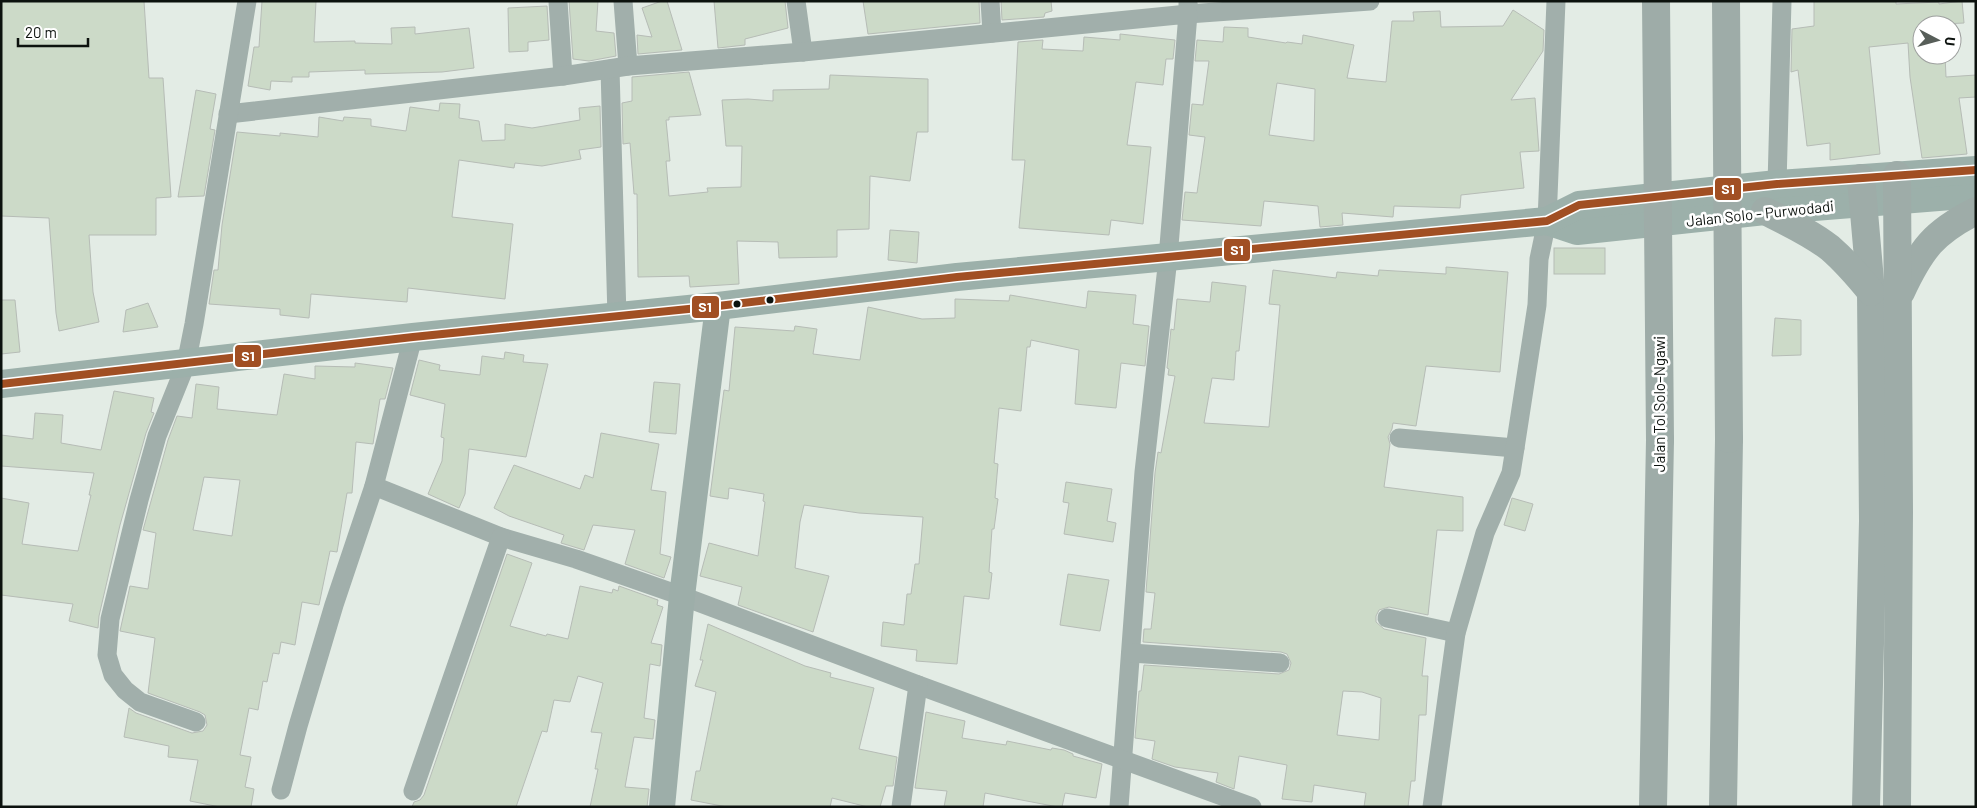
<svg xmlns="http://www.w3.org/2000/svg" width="1977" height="808" font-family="Barlow,sans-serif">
  <rect width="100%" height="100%" fill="#e3ece5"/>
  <!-- building -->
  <g fill="#ccdac8" stroke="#b6bcb6" fill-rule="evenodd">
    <polygon points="1,1 144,1 149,78 163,78 171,197 156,198 156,235 89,235 93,292 99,322 59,331 56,313 49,218 1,216"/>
    <polygon points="262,1 316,1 314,42 355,41 355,43 392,44 391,28 415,27 415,34 469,28 474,68 442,72 365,74 365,70 309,72 309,77 292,77 292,82 271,81 270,90 248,86 254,47 259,47"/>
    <polygon points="569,1 598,1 596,31 614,33 616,56 589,61 573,59"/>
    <polygon points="662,1 667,1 682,50 638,54 637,35 652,37 642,8"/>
    <polygon points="714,1 785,1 788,28 745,39 745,45 718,48"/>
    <polygon points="863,1 979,1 980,23 868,34"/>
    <polygon points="1001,1 1051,1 1052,11 1045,13 1044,17 1002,20"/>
    <polygon points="1814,1 1896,1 1896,4 1939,2 1939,4 1962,1 1964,23 1922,25 1922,55 1945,55 1946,77 1976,75 1976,97 1959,98 1967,154 1922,158 1910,77 1908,43 1869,47 1880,154 1830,160 1830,143 1807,146 1798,70 1791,72 1792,29 1814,26"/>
    <polygon points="547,6 549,40 528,42 528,51 509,52 508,8"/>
    <path d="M1513 10 1544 30 1543 51 1511 100 1535 98 1539 151 1520 152 1524 188 1461 195 1460 208 1394 206 1393 217 1342 213 1343 225 1320 227 1318 206 1264 201 1261 226 1182 220 1185 192 1197 193 1205 137 1189 135 1192 104 1203 105 1209 61H1195L1197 40 1223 42 1224 27 1248 28V37L1286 43 1287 42 1302 44 1303 35 1354 45 1347 78 1386 82 1392 21H1414L1413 12 1440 11 1441 27 1503 26ZM1277 83 1315 89 1314 141 1269 135Z"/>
    <polygon points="1120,34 1175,40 1173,59 1166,59 1163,85 1136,82 1127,145 1151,147 1143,224 1111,220 1109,235 1019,228 1025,160 1012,160 1018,42 1043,40 1042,49 1083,51 1084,37 1120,40"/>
    <polygon points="689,72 701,115 669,117 669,120 666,120 670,161 666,161 669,196 708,192 707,188 741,187 742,146 726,146 722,100 748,99 773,101 773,90 829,89 830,75 928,79 928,132 917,132 910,181 870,176 869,229 837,230 837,257 779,258 778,242 737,241 739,284 690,287 689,276 638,277 637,194 634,194 630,143 623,144 622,103 632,101 632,77"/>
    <polygon points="196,90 216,94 210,129 215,130 204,196 178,197"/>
    <polygon points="440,103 460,104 459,118 479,121 482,141 505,140 505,124 532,128 580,120 579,108 600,106 601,147 579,150 581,159 542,166 515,163 514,168 459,160 452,217 513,224 505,299 408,288 407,302 311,294 309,318 280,315 280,309 209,304 214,270 218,270 222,225 237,132 280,136 280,133 318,137 319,117 343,121 344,117 371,119 371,126 406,131 410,107 439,111"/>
    <polygon points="890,230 919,232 917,263 888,260"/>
    <rect x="1554" y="248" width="51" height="26"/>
    <path d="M1446 267 1508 272 1500 372 1426 366 1416 426 1393 423 1392 429 1388 437 1390 444 1384 487 1463 497V531L1437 530 1428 615 1389 607 1379 610 1376 616V622L1384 629 1426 638 1422 676H1428L1426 715H1419L1415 781H1411L1408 807H1364L1366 793 1314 785 1312 802 1282 799 1287 765 1239 756 1234 789 1216 782 1218 773 1175 767 1152 759 1155 741 1135 738 1139 691H1141L1144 665 1279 674 1289 670 1291 663 1287 654 1281 652 1143 642 1144 629H1151L1155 593 1146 592 1155 473 1158 452 1161 453 1175 376 1168 375 1169 369 1167 368 1171 329 1174 330 1177 299 1210 302 1212 282 1246 286 1239 351H1236L1234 380 1212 378 1204 423 1269 427 1280 305 1269 304 1273 270 1336 278 1337 272 1378 276 1379 270 1446 274ZM1343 691 1362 692 1381 698 1379 740 1337 735Z"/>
    <polygon points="1088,291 1136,295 1133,324 1149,326 1145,366 1121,363 1116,408 1075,404 1079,350 1031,340 1030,347 1027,347 1021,411 999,408 994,463 998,464 995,498 998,499 994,529 992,529 989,572 992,573 989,599 964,596 957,664 916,661 917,650 881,646 883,622 904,625 907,594 911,594 915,564 919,564 923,517 859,513 804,505 800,522 795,568 829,576 813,632 738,605 742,587 700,576 709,543 758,556 765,502 763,501 764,494 729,488 728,499 710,496 724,390 729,391 735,327 794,331 795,326 817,329 813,354 860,360 868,307 922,319 955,318 955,299 1009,301 1010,295 1086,308"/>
    <polygon points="1,300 15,300 20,352 1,354"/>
    <polygon points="148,303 158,327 123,332 126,310"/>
    <polygon points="1775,318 1801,320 1801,355 1772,356"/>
    <polygon points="505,352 524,355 523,362 548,364 526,457 469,449 465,494 459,508 428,494 442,461 444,438 441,437 445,404 410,395 419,360 440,365 439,370 480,375 482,356 504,359"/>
    <path d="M355 363 393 368 385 399H380L373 444 356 442 352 493H347L337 552 330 551 319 605 302 602 295 645 281 642 279 654 273 653 267 682 263 681 258 710 249 708 240 755 251 757 245 787 254 789 251 807H220L190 801 198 760 168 757 169 746 124 737 129 708 136 713 192 733 203 731 207 725 205 715 200 712 148 693 155 638 120 631 130 586 148 589 156 533 143 530 168 440 177 416 192 418 196 384 219 387 217 409 277 415 284 374 315 379V366L355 367ZM204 477 240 480 232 536 193 530Z"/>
    <polygon points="654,382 680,384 676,434 649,432"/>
    <polygon points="114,391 154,398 151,412 154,413 146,433 120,525 99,616 98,628 69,621 73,604 1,595 1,498 29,503 22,544 78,551 91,495 89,495 94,473 1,466 1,435 33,439 35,413 63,415 61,443 101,450"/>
    <polygon points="601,433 659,444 651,490 666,492 660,554 671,557 664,578 625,564 635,530 593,525 584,550 561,543 564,535 509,516 494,508 514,465 580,489 585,475 593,478"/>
    <polygon points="1066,482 1112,489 1107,521 1116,523 1113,542 1064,534 1069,503 1063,502"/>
    <polygon points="1512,498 1533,504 1525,531 1504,525"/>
    <polygon points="507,554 532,563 510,626 546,636 547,634 568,639 580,586 612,593 613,589 618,591 619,586 658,600 657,605 663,607 651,643 662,645 660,666 650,664 644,718 655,720 653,739 634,737 625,787 649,789 647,807 590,807 598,769 595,769 602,733 591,732 603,683 578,676 570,702 554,700 547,732 542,731 516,807 412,807 414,802 420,800 424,795"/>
    <polygon points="1068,574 1109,580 1100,631 1060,625"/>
    <polygon points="708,624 805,666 831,673 830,677 874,688 859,749 897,757 893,786 886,786 880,807 868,807 832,798 830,807 727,807 691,800 696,771 700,771 716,692 695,686 703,660 700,660"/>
    <polygon points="926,712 965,721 962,738 1006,745 1007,741 1051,750 1052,748 1064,750 1073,754 1073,756 1102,764 1096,798 1065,793 1062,807 1058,807 985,793 983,807 944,807 947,791 915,788"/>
  </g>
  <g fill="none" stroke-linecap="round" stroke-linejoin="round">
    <!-- minor -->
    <g stroke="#a1afab" stroke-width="19">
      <polyline points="558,1 563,76"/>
      <polyline points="623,1 628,66"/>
      <polyline points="796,1 803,52"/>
      <polyline points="990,1 992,33"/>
      <polyline points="1188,3 1188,14 1370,1"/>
      <polyline points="610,69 617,317"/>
      <polyline points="228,114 563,76 628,66 803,52 1188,14 1168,258 1144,472 1119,807"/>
      <polyline points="1777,184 1782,1"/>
      <polyline points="1399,438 1515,448"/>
      <polyline points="374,486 501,537 576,559 682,596 918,685 1252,807"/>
      <polyline points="1387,618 1456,633"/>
      <polyline points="1131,653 1280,663"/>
      <polyline points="196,722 140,702 125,690 113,675 107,655 110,619 139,500 157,436 186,364 194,324 247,1"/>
      <polyline points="281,790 298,726 334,605 374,486 413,337"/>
      <polyline points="413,791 501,537"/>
      <polyline points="901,807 918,685"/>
      <polyline points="1432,807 1456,633 1485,533 1511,473 1515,448 1537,305 1539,259 1547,221 1556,1"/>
    </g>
    <!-- secondary -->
    <polyline stroke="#9daea9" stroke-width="26" points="662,807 682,596 718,306"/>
    <!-- primary -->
    <g stroke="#9cb0aa" stroke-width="28">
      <polyline points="1547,221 1577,231 1765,211 1976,194"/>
      <polyline points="1,384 413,337 718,306 957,277 1547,221 1579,205 1777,184 1976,170"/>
    </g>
    <!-- motorway -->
    <g stroke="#9eaca8" stroke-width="28">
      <polyline points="1861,178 1871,292 1873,521 1866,807"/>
      <path d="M1765 211C1787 222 1811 233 1830 248 1845 261 1858 276 1871 292"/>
      <path d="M1901 292C1921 249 1934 232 1976 211"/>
      <polyline points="1653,807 1660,440"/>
      <polyline points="1723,807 1729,439"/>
      <polyline points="1897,807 1899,512 1897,175"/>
    </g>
    <!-- motorway-bridge -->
    <g stroke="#9eaca8" stroke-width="28">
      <polyline points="1656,1 1660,440"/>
      <polyline points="1726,1 1729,439"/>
    </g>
    <defs>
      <polyline id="bus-1" points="1,384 413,337 718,306 957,277 1547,221 1579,205 1777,184 1976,170"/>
    </defs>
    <!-- bus-1 casing -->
    <use href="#bus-1" stroke="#fff" stroke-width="11"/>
    <!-- bus-1 -->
    <use href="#bus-1" stroke="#a14f23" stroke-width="8"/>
  </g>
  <!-- markers -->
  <g fill="#0c120e" stroke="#fff" stroke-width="2">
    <circle cx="770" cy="300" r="4.5"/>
    <circle cx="737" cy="304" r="4.5"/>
  </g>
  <g text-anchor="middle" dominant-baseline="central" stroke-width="5" stroke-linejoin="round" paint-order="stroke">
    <!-- street labels -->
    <g font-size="15" fill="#0c120e" stroke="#fff">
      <text transform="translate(1760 213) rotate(-6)">Jalan Solo - Purwodadi</text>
      <text transform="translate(1659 404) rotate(-90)">Jalan Tol Solo–Ngawi</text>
    </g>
  </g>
  <g stroke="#fff" stroke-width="2">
    <rect x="1714" y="177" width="28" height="24" rx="5" fill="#a14f23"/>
    <rect x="1223" y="238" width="28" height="24" rx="5" fill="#a14f23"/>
    <rect x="691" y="295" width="29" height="24" rx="5" fill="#a14f23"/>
    <rect x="234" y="344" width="28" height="24" rx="5" fill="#a14f23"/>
  </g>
  <g font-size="14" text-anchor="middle" font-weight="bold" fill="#fff">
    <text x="1728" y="194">S1</text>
    <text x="1237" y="255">S1</text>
    <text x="705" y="312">S1</text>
    <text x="248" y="361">S1</text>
  </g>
  <!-- border -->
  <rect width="1977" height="808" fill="none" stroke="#0c120e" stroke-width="5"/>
  <!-- north arrow -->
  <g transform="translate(1937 40) rotate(96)"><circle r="24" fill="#ffffff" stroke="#9ea09f"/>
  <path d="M0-4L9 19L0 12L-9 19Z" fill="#575e59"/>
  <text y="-8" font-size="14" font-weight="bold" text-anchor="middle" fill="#0c120e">U</text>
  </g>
  <!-- scale -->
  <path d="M18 38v8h70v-8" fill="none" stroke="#0c120e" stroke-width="2.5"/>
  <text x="25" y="38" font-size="15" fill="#0c120e" stroke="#ffffff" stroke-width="4" paint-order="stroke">20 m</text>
</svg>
